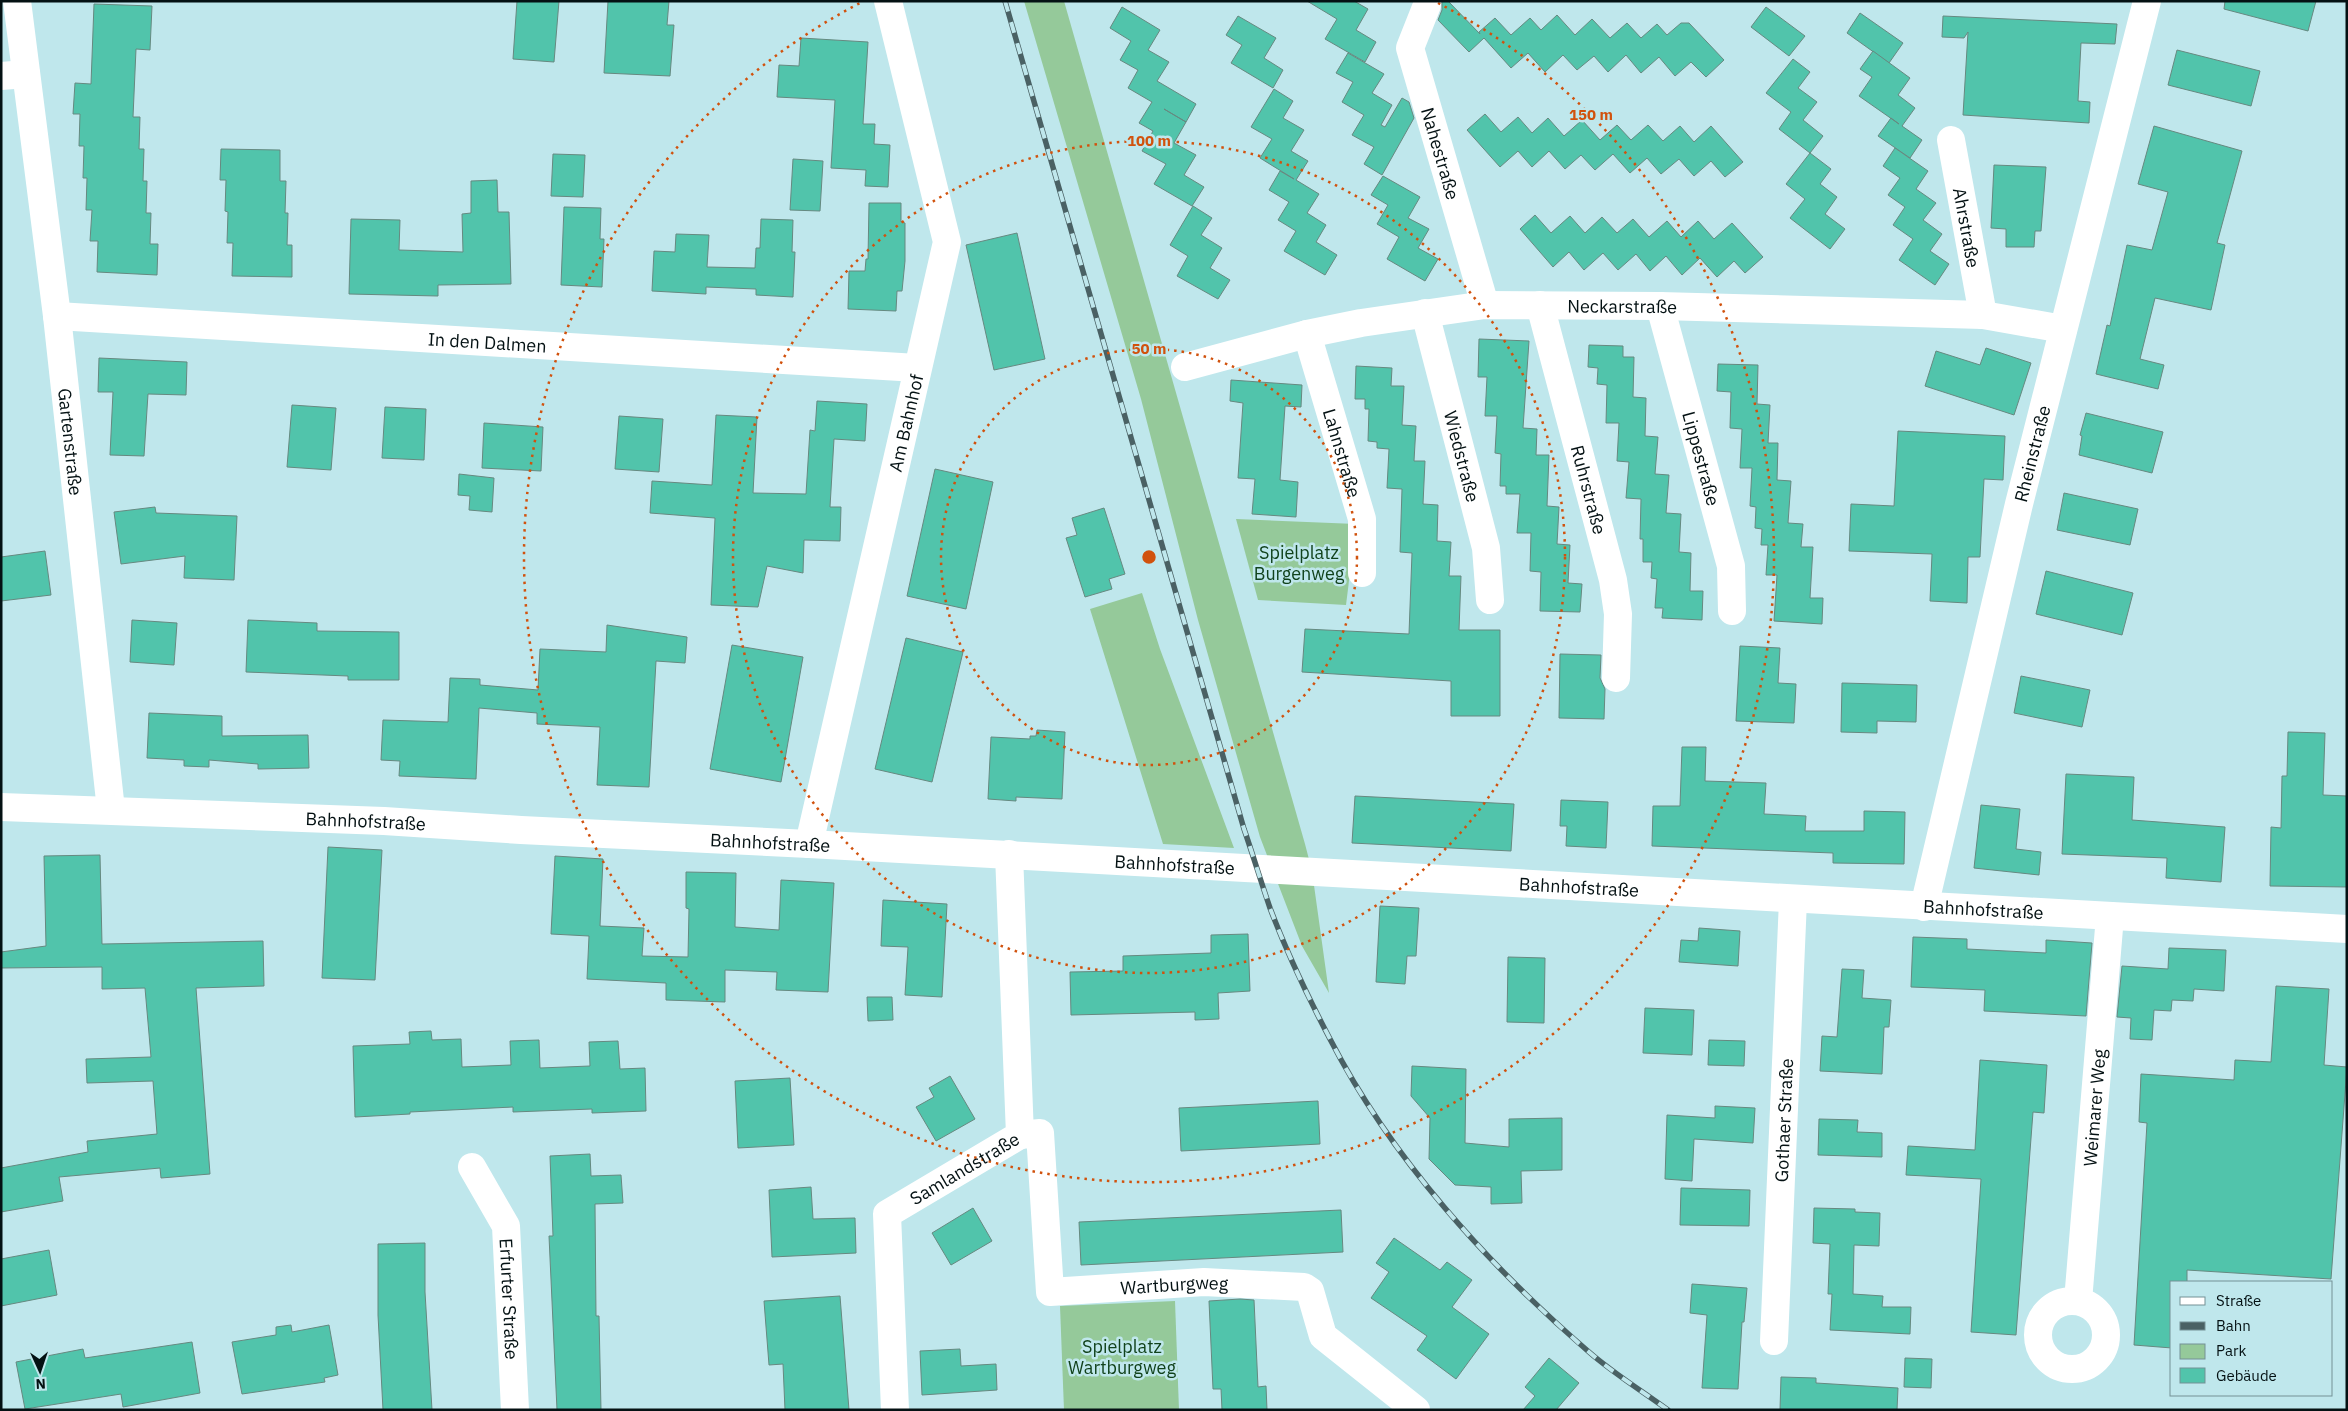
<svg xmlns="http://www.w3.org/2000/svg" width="2348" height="1411" font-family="'IBM Plex Sans',sans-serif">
  <rect width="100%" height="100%" fill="#bfe7ec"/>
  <!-- green -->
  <g fill="#95c99a">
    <polygon points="1024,1 1064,1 1305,844 1312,871 1329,993 1302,946 1260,837 1198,620 1141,399"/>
    <polygon points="1236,519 1356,524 1346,605 1258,600"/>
    <polygon points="1142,593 1160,649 1234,848 1163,844 1090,609"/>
    <polygon points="1175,1301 1179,1410 1064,1410 1060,1306"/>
  </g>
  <!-- building -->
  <g fill="#51c4ab" stroke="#668980">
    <polygon points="517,1 559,1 554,62 513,59"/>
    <polygon points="608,1 669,1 667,25 674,25 670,76 604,73"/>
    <polygon points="1307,1 1354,1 1368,9 1356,30 1376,42 1365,62 1325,39 1337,19"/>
    <polygon points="1442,1 1448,1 1480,34 1479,32 1495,18 1511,35 1530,18 1541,30 1557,15 1575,35 1592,19 1610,38 1627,23 1641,38 1657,24 1667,35 1681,23 1689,23 1724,60 1706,77 1691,62 1675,76 1659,57 1641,73 1626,55 1608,72 1594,56 1577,70 1563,55 1545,72 1528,53 1511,68 1484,38 1469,52 1438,20 1442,10"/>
    <polygon points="2225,1 2316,1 2308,31 2224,9"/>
    <polygon points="94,4 152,6 150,50 136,49 133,117 140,117 139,149 144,149 143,181 147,181 146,213 151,213 150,244 158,244 157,275 97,272 98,241 90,241 92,210 86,210 87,178 83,178 84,146 79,146 80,114 73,114 75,83 91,84"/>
    <polygon points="1122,7 1160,30 1148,50 1169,62 1157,81 1196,104 1186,122 1164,109 1186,122 1174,143 1196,155 1184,175 1204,187 1192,206 1154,184 1166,164 1142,151 1153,131 1139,123 1152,102 1128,88 1138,70 1120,60 1131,41 1110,28"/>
    <polygon points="1766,7 1805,36 1789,56 1751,27"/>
    <polygon points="1860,13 1903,43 1889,63 1847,33"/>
    <polygon points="1238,16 1276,38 1264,58 1283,70 1273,88 1231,63 1242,45 1226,35"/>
    <polygon points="1943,16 2117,24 2115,44 2081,43 2078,101 2090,102 2089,123 1963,115 1968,32 1964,38 1942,37"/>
    <polygon points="801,38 868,42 863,124 875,124 874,144 890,145 888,187 865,186 866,170 831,168 835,100 777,97 779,65 799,66"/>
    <polygon points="2177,50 2260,71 2251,106 2168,85"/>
    <polygon points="1873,51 1910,78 1898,95 1915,108 1902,126 1922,140 1910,158 1878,136 1891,118 1899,124 1859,96 1872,77 1860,69"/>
    <polygon points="1348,53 1384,74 1372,93 1392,105 1381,125 1385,127 1402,98 1409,102 1414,118 1382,175 1364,164 1374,147 1352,135 1364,115 1342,102 1353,82 1336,73"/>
    <polygon points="1793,59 1810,72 1798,88 1817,102 1803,120 1823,136 1810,153 1779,129 1791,112 1766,93"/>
    <polygon points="1274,89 1293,101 1283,118 1304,130 1291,151 1308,161 1296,180 1319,194 1307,213 1326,225 1316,242 1337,255 1325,275 1284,251 1296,231 1278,220 1289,202 1269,190 1280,171 1294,179 1260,158 1272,139 1251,127"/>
    <polygon points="1485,114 1501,132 1518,117 1532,133 1548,118 1564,136 1582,120 1600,140 1617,125 1631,140 1648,125 1663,141 1680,126 1694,142 1711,126 1743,162 1725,177 1711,161 1694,176 1679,159 1661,174 1647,158 1630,173 1613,154 1595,170 1581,155 1565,169 1549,151 1532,167 1518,151 1500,167 1467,130"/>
    <polygon points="2154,126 2242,151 2217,243 2225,245 2211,310 2155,298 2140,359 2164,365 2158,389 2096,374 2107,325 2110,326 2127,245 2152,250 2168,192 2138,184"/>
    <polygon points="1895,148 1928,171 1916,189 1936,203 1923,220 1942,234 1930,251 1949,264 1935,285 1899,260 1913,239 1893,225 1905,207 1888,195 1900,178 1883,166"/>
    <polygon points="221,149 280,150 280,181 286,181 285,213 288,213 287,245 292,245 292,277 232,276 233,243 227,243 228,212 225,211 226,180 220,180"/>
    <polygon points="1810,153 1831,169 1820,184 1837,197 1825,214 1845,229 1830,249 1790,218 1805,199 1786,184"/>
    <polygon points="553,154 585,155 583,197 551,196"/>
    <polygon points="793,159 823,161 820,211 790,210"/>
    <polygon points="1994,165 2046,167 2041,231 2035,231 2034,247 2006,247 2006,229 1991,228"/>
    <polygon points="1383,176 1420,197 1408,218 1429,229 1418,248 1438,259 1425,281 1387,259 1399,237 1377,224 1388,205 1371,195"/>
    <polygon points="497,180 498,212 509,212 511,284 438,285 438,296 349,294 351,219 400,220 399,250 463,252 462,214 471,213 471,181"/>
    <polygon points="869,203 901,203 901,222 905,223 905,261 902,291 897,291 896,311 848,309 849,271 865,271 866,259 868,259"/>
    <polygon points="1193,206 1212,218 1201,235 1222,248 1210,268 1230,280 1218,299 1177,276 1188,256 1170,245"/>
    <polygon points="564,207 601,208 600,239 604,239 602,287 561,285"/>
    <polygon points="1535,215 1551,233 1570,216 1585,233 1602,217 1617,233 1633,219 1649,237 1667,221 1681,237 1698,221 1714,239 1732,223 1763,257 1745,273 1734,261 1717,277 1700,258 1682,275 1666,256 1650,271 1636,254 1618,270 1603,253 1584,270 1569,252 1553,267 1520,229"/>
    <polygon points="761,219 793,220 792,252 795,252 793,297 756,295 756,289 706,287 706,294 652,291 654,251 675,252 676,234 709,235 707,267 755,268 756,248 760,248"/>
    <polygon points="1017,233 1045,359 994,370 966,245"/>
    <polygon points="1479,339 1529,341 1523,428 1537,429 1536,455 1549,455 1547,506 1559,507 1557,544 1570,545 1568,583 1582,584 1580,612 1540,611 1541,572 1530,571 1531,533 1517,533 1520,494 1506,494 1506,486 1500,486 1501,454 1495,453 1497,416 1485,416 1487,377 1478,377"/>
    <polygon points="1589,345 1623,346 1623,357 1634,357 1633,397 1646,398 1645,436 1658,437 1655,474 1669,475 1666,513 1681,514 1679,552 1691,553 1690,591 1703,591 1702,620 1662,618 1663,608 1655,608 1657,579 1651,578 1652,562 1643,562 1643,539 1640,539 1641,499 1626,498 1629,462 1617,461 1619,423 1606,423 1607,385 1597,384 1598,368 1588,367"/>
    <polygon points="1986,348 2031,363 2014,415 1925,386 1936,351 1980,365"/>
    <polygon points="99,358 187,362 186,395 148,394 144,456 110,455 113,392 98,392"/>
    <polygon points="1718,364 1758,365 1757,404 1770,405 1768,443 1778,443 1777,480 1791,481 1788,523 1803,524 1801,547 1813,547 1810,598 1823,598 1822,624 1774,621 1777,575 1766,575 1768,545 1761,545 1762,529 1755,528 1756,507 1750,506 1752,468 1740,468 1742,429 1730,428 1731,392 1717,391"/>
    <polygon points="1356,366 1392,368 1391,386 1404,386 1402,425 1416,426 1414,461 1425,461 1423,504 1438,505 1437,541 1451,542 1449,576 1461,576 1459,630 1500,630 1500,716 1451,716 1451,681 1302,672 1305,629 1409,634 1412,553 1400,552 1402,489 1387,488 1389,449 1377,448 1377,442 1368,441 1369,409 1365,409 1365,399 1355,399"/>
    <polygon points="1231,380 1302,385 1301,407 1285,406 1280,480 1298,482 1296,517 1252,514 1255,479 1238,478 1243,403 1230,401"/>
    <polygon points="817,401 867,404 865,441 834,439 830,507 841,507 840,541 804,540 803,573 767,566 758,607 711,605 715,518 650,513 652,481 712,485 716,415 757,417 753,493 806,494 810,430 815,431"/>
    <polygon points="292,405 336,408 331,470 287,467"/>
    <polygon points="385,407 426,409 424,460 382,458"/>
    <polygon points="2086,413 2163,432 2152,473 2079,455 2082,436 2080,435"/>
    <polygon points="619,416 663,419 659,472 615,469"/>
    <polygon points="484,423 543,427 541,471 482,468"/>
    <polygon points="1898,431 2005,436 2003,480 1984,479 1980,557 1968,557 1967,603 1930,601 1932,554 1849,551 1851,504 1894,506"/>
    <polygon points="935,469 993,482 966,609 907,596"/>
    <polygon points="459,474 494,478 492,512 469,510 470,496 458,495"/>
    <polygon points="2064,493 2138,509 2130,545 2057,530"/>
    <polygon points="155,507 156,513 237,516 234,580 184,578 185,556 121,564 114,512"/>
    <polygon points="1104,508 1125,574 1109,579 1112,589 1085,597 1066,538 1077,535 1072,518"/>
    <polygon points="45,551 51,595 1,601 1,557"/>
    <polygon points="2046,571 2133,593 2122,635 2036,614"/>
    <polygon points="132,620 177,623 174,665 130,662"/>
    <polygon points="248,620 317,623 317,631 399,632 399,680 348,680 348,676 246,672"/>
    <polygon points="607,625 687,637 685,663 656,661 649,787 597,785 600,727 537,724 537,713 479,708 476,779 399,776 400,761 381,760 383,720 448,722 450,678 480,679 480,685 538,690 540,649 606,652"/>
    <polygon points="906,638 963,652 932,782 875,769"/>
    <polygon points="732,645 803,657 781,782 710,769"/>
    <polygon points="1740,646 1780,648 1778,683 1796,684 1794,723 1736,721"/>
    <polygon points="1560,654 1601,655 1600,678 1605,689 1604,719 1559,718"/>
    <polygon points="2021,676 2090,690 2082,727 2014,713"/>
    <polygon points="1842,683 1917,685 1916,722 1877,721 1877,733 1841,732"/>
    <polygon points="149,713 222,716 222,736 308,735 309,768 258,769 258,764 209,760 209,767 184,766 184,760 147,758"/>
    <polygon points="1037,730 1065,732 1062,799 1016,797 1016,801 988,799 991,737 1030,739 1030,736 1036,736"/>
    <polygon points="2288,732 2325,733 2323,795 2347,796 2347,887 2270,886 2271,827 2281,828 2282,776 2287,776"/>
    <polygon points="1682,747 1706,747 1705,781 1766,783 1764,814 1806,816 1805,831 1864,831 1864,811 1905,812 1904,864 1833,863 1833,853 1652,846 1653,806 1680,806"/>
    <polygon points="2066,774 2134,777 2132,820 2225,827 2221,882 2166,878 2167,858 2062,854"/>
    <polygon points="1355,796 1514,804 1511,851 1352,843"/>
    <polygon points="1561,800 1608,802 1606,848 1566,846 1567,826 1560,826"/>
    <polygon points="1981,805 2020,809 2016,849 2041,852 2039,875 1974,868"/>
    <polygon points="328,847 382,850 375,980 322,978"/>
    <polygon points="100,855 102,944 263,941 264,986 196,988 210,1174 161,1178 160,1168 59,1177 63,1201 1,1212 1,1168 88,1152 87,1141 157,1134 153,1081 87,1083 86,1059 151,1057 145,988 102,989 102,967 1,968 1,952 46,946 44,856"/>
    <polygon points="555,856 603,859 600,926 644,928 642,956 688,957 689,909 686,908 686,872 736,873 735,927 779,930 781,880 834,883 828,992 776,990 777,972 725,970 725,1002 666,1000 666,983 587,979 589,936 551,934"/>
    <polygon points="883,900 947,904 942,997 905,995 908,947 881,946"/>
    <polygon points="1380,906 1419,908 1416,956 1407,956 1405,984 1376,982"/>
    <polygon points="1699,928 1740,931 1738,966 1679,962 1681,940 1698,941"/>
    <polygon points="1248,934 1250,991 1218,993 1219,1019 1195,1020 1195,1012 1071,1015 1070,972 1123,971 1123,956 1211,953 1211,935"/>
    <polygon points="1913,937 1967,939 1967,949 2046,953 2046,940 2092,943 2086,1016 1984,1011 1985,990 1911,987"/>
    <polygon points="2169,948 2226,950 2224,991 2194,989 2193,1001 2172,1000 2171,1011 2154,1010 2152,1040 2130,1039 2131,1018 2117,1017 2122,966 2168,969"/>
    <polygon points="1508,957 1545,958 1544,1023 1507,1022"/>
    <polygon points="1842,969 1864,970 1862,998 1891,1000 1889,1027 1884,1027 1882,1074 1820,1071 1822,1036 1837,1037"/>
    <polygon points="2276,986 2329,989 2324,1065 2347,1067 2331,1279 2187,1270 2187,1282 2172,1282 2172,1348 2134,1345 2147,1123 2139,1122 2141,1074 2234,1080 2235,1060 2271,1062"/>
    <polygon points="867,997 892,997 893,1020 868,1021"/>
    <polygon points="1645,1008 1694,1010 1692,1055 1643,1053"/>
    <polygon points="431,1031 432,1040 461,1039 462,1067 511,1065 510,1041 539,1040 540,1068 590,1066 589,1042 618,1041 620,1069 645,1068 646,1111 592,1113 592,1109 513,1112 513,1107 410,1112 410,1114 355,1117 353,1046 410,1044 409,1032"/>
    <polygon points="1709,1040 1745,1041 1744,1066 1708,1065"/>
    <polygon points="1980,1060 2047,1065 2044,1113 2033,1112 2016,1335 1971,1332 1981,1179 1906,1175 1908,1146 1975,1150"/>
    <polygon points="1412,1066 1466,1069 1465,1143 1509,1147 1509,1119 1562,1118 1562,1170 1521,1171 1522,1203 1491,1204 1491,1187 1455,1185 1429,1159 1430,1118 1411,1096"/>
    <polygon points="950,1076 975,1119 936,1141 916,1107 934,1097 929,1088"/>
    <polygon points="790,1078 794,1145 738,1148 735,1081"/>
    <polygon points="1318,1101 1320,1144 1181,1151 1179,1108"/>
    <polygon points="1715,1106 1755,1108 1753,1143 1694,1139 1692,1181 1665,1179 1667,1115 1715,1118"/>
    <polygon points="1819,1119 1858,1120 1857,1132 1882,1133 1882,1157 1818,1155"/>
    <polygon points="590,1154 591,1176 621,1175 623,1203 595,1204 596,1316 599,1316 601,1410 557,1410 549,1236 553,1236 550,1156"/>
    <polygon points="811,1187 813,1219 855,1218 856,1253 772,1257 769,1190"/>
    <polygon points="1681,1188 1750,1190 1749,1226 1680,1225"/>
    <polygon points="973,1208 992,1241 951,1265 932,1233"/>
    <polygon points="1814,1208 1855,1209 1855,1212 1880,1213 1879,1246 1854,1245 1853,1294 1883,1296 1882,1307 1911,1307 1910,1334 1830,1330 1832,1294 1828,1294 1830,1244 1813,1243"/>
    <polygon points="1341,1210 1343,1252 1081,1265 1079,1222"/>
    <polygon points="1394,1238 1440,1270 1447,1262 1472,1280 1452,1307 1489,1334 1456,1379 1417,1350 1427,1336 1371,1298 1389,1272 1376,1263"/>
    <polygon points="425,1243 425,1292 432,1410 383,1410 378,1315 378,1244"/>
    <polygon points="49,1250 57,1295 1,1306 1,1259"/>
    <polygon points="1692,1284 1747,1288 1744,1322 1742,1322 1738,1389 1702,1388 1707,1315 1690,1313"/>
    <polygon points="840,1296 849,1410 785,1410 783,1364 769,1365 764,1301"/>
    <polygon points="1240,1299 1254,1300 1258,1387 1266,1386 1267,1410 1222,1410 1221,1389 1213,1389 1209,1301"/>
    <polygon points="291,1325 292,1332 329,1325 338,1375 324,1378 325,1382 242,1394 232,1342 276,1335 276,1327"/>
    <polygon points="192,1342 200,1393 123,1407 121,1394 25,1409 16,1362 83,1349 85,1358"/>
    <polygon points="960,1349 961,1366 996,1364 997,1390 922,1395 920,1351"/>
    <polygon points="1549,1358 1579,1383 1556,1410 1523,1410 1535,1396 1525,1387"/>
    <polygon points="1905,1358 1932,1359 1931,1388 1904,1387"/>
    <polygon points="1781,1377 1816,1378 1816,1383 1898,1388 1897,1410 1780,1410"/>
  </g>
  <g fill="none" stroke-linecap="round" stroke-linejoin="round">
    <!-- minor -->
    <g stroke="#fff" stroke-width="28">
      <path id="s1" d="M17 1 57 316 111 810"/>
      <path id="s2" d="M1427 5 1410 48 1485 305"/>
      <polyline points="1,76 26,74"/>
      <path id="s3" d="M1951 140 1983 315"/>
      <path id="s4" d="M1540 305 1613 580 1618 614 1616 678"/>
      <path id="s5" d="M1660 306 1731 566 1732 611"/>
      <path id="s6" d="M1425 313 1486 548 1490 600"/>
      <path id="s7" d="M57 316 917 368"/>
      <path id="s8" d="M1307 334 1362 519V573"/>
      <path id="s9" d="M1185 367 1307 334 1361 323 1485 305 1660 306 1983 315 2063 329"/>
      <path id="s10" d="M809 844 947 242 888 1"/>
      <path id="s11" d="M1924 907 2019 504 2147 1"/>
      <path id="s12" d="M1020 1135 1040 1133 1050 1292 1204 1282 1304 1287 1310 1291 1323 1336 1416 1410"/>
      <path id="s13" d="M472 1167 506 1226 515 1410"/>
      <path id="s14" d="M2078 1301 2110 916"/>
      <circle cx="2072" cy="1335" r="34"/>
      <path id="s15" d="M1774 1341 1793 900"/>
      <path id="s16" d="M895 1410 887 1214 1020 1135 1009 854"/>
    </g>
    <!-- tertiary -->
    <path stroke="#fff" stroke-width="28" id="s17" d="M1 807 384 821 521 830 809 844 2347 929"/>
    <defs>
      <path id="rail" d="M1005 1 1244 829C1253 855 1261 882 1270 908 1287 953 1308 997 1330 1039 1391 1158 1488 1265 1589 1352 1613 1373 1642 1391 1668 1410"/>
    </defs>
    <!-- rail casing -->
    <use href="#rail" stroke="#4a6164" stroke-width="5.5"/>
    <!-- rail -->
    <use href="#rail" stroke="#bfe7ec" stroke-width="4" stroke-dasharray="11" stroke-linecap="butt"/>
  </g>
  <!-- distance rings -->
  <g fill="none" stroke="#d1520d" stroke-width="2.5" stroke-dasharray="2.5 5">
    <circle cx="1149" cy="557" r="208"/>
    <circle cx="1149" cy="557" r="416"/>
    <path d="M1438 3A625 625 0 1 1 860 3"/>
  </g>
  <g text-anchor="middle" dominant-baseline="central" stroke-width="5" stroke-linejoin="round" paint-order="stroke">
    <!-- street labels -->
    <g font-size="18" fill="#041113" stroke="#bfe7ec">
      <text stroke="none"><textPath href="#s2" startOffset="156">Nahestraße</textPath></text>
      <text stroke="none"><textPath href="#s3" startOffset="89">Ahrstraße</textPath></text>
      <text stroke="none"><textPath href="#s9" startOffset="444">Neckarstraße</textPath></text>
      <text stroke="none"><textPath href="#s7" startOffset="431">In den Dalmen</textPath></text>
      <text stroke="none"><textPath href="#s10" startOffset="432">Am Bahnhof</textPath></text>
      <text stroke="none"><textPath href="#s1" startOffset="444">Gartenstraße</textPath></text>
      <text stroke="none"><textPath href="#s8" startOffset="124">Lahnstraße</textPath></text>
      <text stroke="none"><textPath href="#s11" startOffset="466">Rheinstraße</textPath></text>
      <text stroke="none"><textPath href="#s6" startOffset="148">Wiedstraße</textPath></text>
      <text stroke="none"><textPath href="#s5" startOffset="158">Lippestraße</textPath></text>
      <text stroke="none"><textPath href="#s4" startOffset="191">Ruhrstraße</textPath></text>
      <text stroke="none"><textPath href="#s17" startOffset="365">Bahnhofstraße</textPath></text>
      <text stroke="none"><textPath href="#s17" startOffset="770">Bahnhofstraße</textPath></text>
      <text stroke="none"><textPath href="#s17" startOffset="1175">Bahnhofstraße</textPath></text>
      <text stroke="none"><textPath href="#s17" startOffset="1580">Bahnhofstraße</textPath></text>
      <text stroke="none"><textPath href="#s17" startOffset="1985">Bahnhofstraße</textPath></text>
      <text stroke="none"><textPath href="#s14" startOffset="194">Weimarer Weg</textPath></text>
      <text stroke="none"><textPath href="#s15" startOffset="221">Gothaer Straße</textPath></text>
      <text stroke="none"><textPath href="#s16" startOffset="286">Samlandstraße</textPath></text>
      <text stroke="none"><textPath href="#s12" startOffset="304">Wartburgweg</textPath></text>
      <text stroke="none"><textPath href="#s13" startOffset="141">Erfurter Straße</textPath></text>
    </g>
    <!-- park labels -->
    <g font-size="18" fill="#11421b" stroke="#bfe7ec">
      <text x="1299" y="552">Spielplatz<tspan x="1299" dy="21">Burgenweg</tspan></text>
      <text x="1122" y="1346">Spielplatz<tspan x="1122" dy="21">Wartburgweg</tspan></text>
    </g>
  </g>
  <circle cx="1149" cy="557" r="8" fill="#d1520d" stroke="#bfe7ec" stroke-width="2.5"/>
  <g font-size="15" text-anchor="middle" font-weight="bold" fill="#d1520d" stroke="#bfe7ec" stroke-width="5" stroke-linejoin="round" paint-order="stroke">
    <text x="1591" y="120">150 m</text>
    <text x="1149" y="146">100 m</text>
    <text x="1149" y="354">50 m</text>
  </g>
  <!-- border -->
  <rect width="2348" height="1411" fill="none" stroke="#041113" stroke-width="5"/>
  <!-- legend -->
  <rect x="2170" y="1281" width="162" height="115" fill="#bfe7ec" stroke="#749195"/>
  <rect x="2180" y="1297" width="25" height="8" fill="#ffffff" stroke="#749195"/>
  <text x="2216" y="1306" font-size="15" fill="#041113">Straße</text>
  <rect x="2180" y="1322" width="25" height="8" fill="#4a6164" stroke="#749195"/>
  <text x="2216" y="1331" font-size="15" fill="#041113">Bahn</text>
  <rect x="2180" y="1344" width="25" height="15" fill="#95c99a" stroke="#749195"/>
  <text x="2216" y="1356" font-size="15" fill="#041113">Park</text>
  <rect x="2180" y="1368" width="25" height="15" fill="#51c4ab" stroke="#749195"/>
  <text x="2216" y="1381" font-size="15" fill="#041113">Gebäude</text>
  <!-- north arrow -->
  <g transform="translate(40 1371) rotate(177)" stroke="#bfe7ec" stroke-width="4" paint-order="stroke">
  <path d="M0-4L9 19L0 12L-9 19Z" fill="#041113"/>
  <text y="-8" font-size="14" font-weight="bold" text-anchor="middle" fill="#041113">N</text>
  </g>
</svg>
